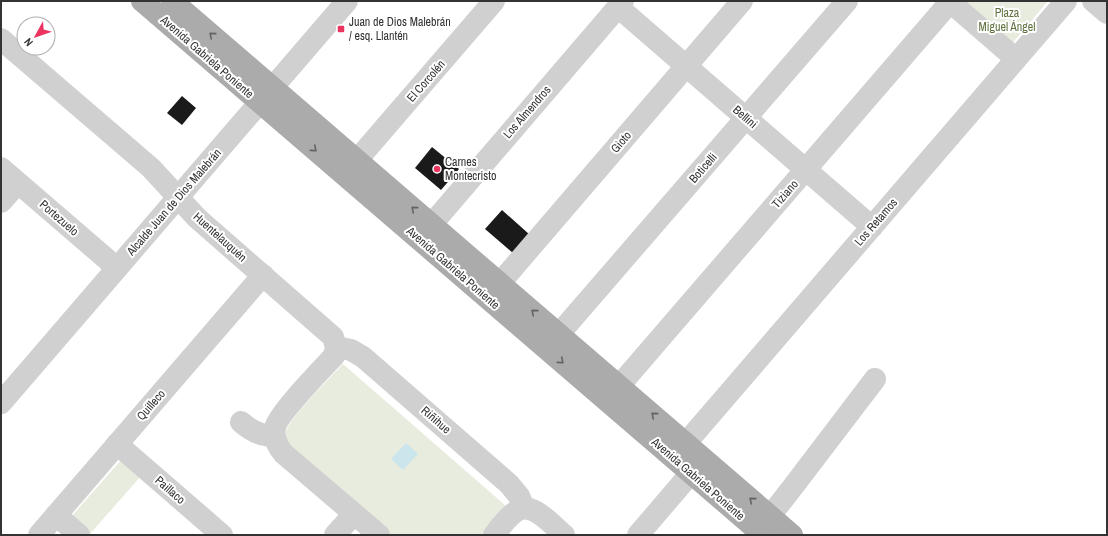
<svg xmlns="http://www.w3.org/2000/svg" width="1108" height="536" font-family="'Archivo Narrow',sans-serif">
  <rect width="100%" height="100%" fill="#fff"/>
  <!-- green -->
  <g fill="#e8ecde">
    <polygon points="958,1 1048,1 1010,46"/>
    <path d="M343 364 506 506 481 535H391L292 447C289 443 285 439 286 433 286 421 332 376 343 364Z"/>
    <polygon points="122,459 141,476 89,535 70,518"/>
  </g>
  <!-- water -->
  <polygon fill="#cbe5ed" points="406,443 418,454 403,470 391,459"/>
  <!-- building -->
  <g fill="#1a1a1a">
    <polygon points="182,96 196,108 182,125 167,113"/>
    <polygon points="432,147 459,169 441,190 415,168"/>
    <polygon points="502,210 530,235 514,254 485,229"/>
  </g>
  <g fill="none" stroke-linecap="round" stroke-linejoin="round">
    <!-- minor -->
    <g stroke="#d0d0d0" stroke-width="22">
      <polyline points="949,1 1016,59"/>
      <polyline points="1093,1 1107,13"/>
      <polyline points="618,7 872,227"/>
      <path d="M1 39 151 168 197 218 333 337 336 347 334 356C322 369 277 415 275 428 273 438 278 447 284 454L379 535"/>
      <polyline points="357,160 494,1"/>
      <polyline points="1,168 117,268"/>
      <polyline points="1,202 18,183"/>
      <polyline points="432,224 623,1"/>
      <polyline points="500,283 742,1"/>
      <polyline points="559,334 847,1"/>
      <polyline points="336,347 351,350 363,357 509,484 519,496 524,508"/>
      <polyline points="619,386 950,2"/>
      <polyline points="1,403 347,1"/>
      <path d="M241 422C251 431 261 436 274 436"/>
      <polyline points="686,443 1066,1"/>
      <polyline points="117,444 222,535"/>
      <polyline points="56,515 79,535"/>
      <polyline points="770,516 792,488 875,379"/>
      <polyline points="39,535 263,275"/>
      <polyline points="335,535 354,514"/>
      <path d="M494 535C500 527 507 518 515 512 531 499 552 525 564 535"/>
      <polyline points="638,535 691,473"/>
    </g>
    <!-- major -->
    <g stroke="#ababab" stroke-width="22">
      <polyline points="142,1 763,535"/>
      <polyline points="172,1 792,535"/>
    </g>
  </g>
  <!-- one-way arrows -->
  <defs><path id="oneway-chevron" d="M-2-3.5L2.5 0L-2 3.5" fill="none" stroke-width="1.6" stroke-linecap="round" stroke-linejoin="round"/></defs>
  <g stroke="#636363">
    <use href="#oneway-chevron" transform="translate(212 35) rotate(-139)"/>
    <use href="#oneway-chevron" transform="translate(314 149) rotate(41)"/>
    <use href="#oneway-chevron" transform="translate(414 209) rotate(-139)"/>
    <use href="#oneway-chevron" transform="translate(534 312) rotate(-139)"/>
    <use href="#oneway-chevron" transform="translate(561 361) rotate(41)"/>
    <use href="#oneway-chevron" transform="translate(654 415) rotate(-139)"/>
    <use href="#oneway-chevron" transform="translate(752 500) rotate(-139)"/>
  </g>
  <!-- markers -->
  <g fill="#eb345f" stroke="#fff" stroke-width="1.5">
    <rect x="337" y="25" width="8" height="8" rx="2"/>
    <circle cx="437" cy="169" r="4"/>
  </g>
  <g text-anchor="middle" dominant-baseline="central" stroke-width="4" stroke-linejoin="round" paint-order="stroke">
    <!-- park labels -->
    <g font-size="12" fill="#5e713e" stroke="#fff">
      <text x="1007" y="13">Plaza<tspan x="1007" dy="14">Miguel Ángel</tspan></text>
    </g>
    <!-- poi labels -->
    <g font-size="12" fill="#333" stroke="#fff" text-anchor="start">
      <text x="349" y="22">Juan de Dios Malebrán<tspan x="349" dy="14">/ esq. Llantén</tspan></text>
      <text x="445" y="162">Carnes<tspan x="445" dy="14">Montecristo</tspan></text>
    </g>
    <!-- street labels -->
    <g font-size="12" fill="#333" stroke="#fff">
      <text transform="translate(207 57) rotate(41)">Avenida Gabriela Poniente</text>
      <text transform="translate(426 81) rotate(-49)">El Corcolén</text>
      <text transform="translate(527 112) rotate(-49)">Los Almendros</text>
      <text transform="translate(745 117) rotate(41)">Bellini</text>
      <text transform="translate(621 142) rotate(-49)">Gioto</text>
      <text transform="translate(703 168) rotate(-49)">Boticelli</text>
      <text transform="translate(785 194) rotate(-49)">Tiziano</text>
      <text transform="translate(174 202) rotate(-49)">Alcalde Juan de Dios Malebrán</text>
      <text transform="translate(59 218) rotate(41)">Portezuelo</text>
      <text transform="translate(876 222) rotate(-49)">Los Retamos</text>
      <text transform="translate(220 237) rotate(42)">Huentelauquén</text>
      <text transform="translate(453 268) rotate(41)">Avenida Gabriela Poniente</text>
      <text transform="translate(151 405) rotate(-49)">Quilleco</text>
      <text transform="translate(436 420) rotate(41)">Riñihue</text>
      <text transform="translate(698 479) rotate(41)">Avenida Gabriela Poniente</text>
      <text transform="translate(170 490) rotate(41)">Paillaco</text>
    </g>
  </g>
  <!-- border -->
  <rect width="1108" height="536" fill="none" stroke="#333333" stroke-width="4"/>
  <!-- north arrow -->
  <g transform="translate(36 36) rotate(230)"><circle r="19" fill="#ffffff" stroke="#adadad"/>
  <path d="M0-3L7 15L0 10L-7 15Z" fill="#eb345f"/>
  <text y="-6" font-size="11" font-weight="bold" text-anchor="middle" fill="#333333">N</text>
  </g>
</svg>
